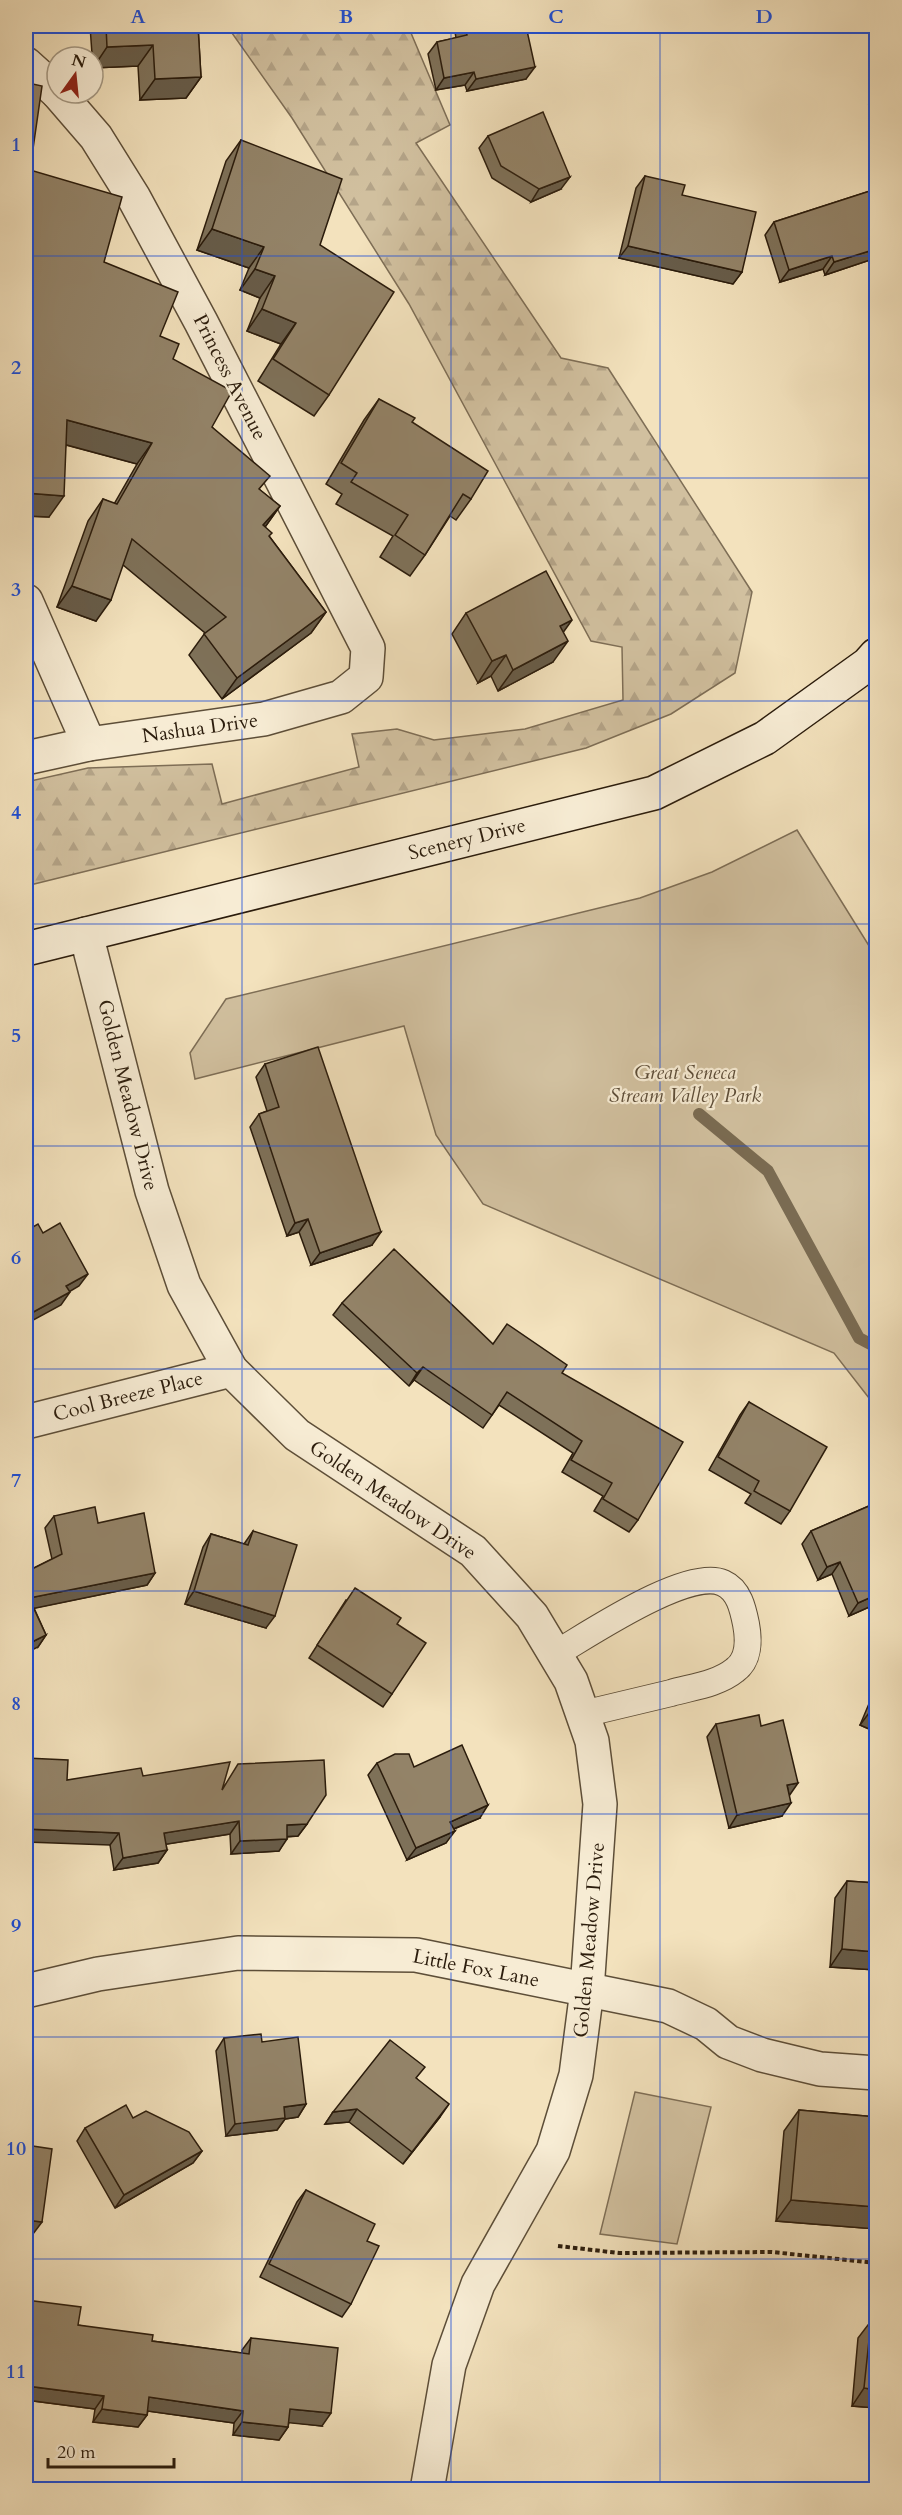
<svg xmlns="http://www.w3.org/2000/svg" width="902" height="2515" font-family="Cardo,serif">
  <defs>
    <pattern id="forest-firs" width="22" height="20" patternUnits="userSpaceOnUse" patternTransform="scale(1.5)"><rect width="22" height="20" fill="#d1c09f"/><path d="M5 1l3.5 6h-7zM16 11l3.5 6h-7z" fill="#b4a488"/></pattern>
  </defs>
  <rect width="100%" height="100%" fill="#f3e2bd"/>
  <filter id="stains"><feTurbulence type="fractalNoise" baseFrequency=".00333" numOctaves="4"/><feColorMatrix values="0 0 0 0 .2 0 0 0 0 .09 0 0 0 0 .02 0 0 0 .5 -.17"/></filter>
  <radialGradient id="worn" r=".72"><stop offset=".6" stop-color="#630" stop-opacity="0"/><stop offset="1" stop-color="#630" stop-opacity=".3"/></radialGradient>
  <!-- forest -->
  <polygon fill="url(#forest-firs)" stroke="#7e6e56" stroke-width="1.5" points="227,26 408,26 450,125 416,143 561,358 608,368 752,592 735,673 671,714 586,748 26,886 26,782 88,768 212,764 222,804 359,767 352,734 397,729 434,740 525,729 623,700 622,647 591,641 409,304 292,118"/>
  <!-- green -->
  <g fill="#d1c09f" stroke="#7e6e56" stroke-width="1.5">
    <polygon points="797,830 876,957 876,1407 834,1353 483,1204 436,1135 404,1026 195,1079 190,1053 226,999 640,898 712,872"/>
    <polygon points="635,2092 711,2107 677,2244 600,2234"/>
  </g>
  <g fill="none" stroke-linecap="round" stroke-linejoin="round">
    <!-- stream -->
    <polyline stroke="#7a6b52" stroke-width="12" points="699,1114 768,1171 859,1338 876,1347"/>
    <defs>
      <path id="lane" d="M555 1654C588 1635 688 1567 723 1583 739 1590 743 1609 746 1624 749 1640 749 1660 735 1670 718 1684 692 1687 671 1693 642 1700 612 1707 583 1714"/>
      <g id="street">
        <polyline points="26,64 57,92"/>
        <polyline points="26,601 89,744"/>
        <polyline points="26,758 89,744 264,719 341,697 366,677 368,648 201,322 134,198 96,137 58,93"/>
        <polyline points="86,934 152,1191 184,1285 231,1370 297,1435 473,1551 532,1616 571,1681 592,1741 600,1804 587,1990 576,2075 553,2151 478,2284 449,2365 427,2490"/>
        <polyline points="26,1422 231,1370"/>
        <polyline points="26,1991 98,1974 238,1953 416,1955 668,2006 706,2024 728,2042 762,2055 820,2069 876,2073"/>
      </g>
      <polyline id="secondary" points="26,949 654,793 765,738 868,664 876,655"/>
    </defs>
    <!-- lane casing -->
    <use href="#lane" stroke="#5d4e38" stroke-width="28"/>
    <!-- street casing -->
    <use href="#street" stroke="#5d4e38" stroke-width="36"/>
    <!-- secondary casing -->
    <use href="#secondary" stroke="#2b1c0c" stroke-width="36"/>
    <!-- path -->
    <polyline stroke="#2b1c0c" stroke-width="4" stroke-dasharray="4.5 3" stroke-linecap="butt" points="558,2246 619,2253 772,2252 876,2263"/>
    <!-- lane -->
    <use href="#lane" stroke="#f7ecd4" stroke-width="26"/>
    <!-- street -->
    <use href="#street" stroke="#f7ecd4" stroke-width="33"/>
    <!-- secondary -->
    <use href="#secondary" stroke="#f7ecd4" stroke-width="33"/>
  </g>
  <!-- wall -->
  <g fill="#7e7159" stroke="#2b1c0c" stroke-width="1.5">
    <polygon points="90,26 198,26 201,77 186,98 140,100 138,66 93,68"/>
    <polygon points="454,26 526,26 526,79 467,91 465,85 436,90 428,54 437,42 456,38"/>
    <polygon points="26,64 28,83 30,170 104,262 160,336 212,427 260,490 280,506 265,527 269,536 326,612 311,633 222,699 189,655 205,633 123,565 96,621 57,607 88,521 103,499 114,504 137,464 66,445 49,517 26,516"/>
    <polygon points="876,76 876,106 869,104"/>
    <polygon points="488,136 561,189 531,202 492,178 479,148"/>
    <polygon points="241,140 320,245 329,395 314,416 258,381 281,344 247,331 260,298 240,290 249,268 197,250 226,161"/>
    <polygon points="645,176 682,195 742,272 733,284 619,258 636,188"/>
    <polygon points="876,189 876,258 825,275 823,269 780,282 765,235 774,222"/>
    <polygon points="379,399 412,422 471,499 456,520 450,516 425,555 410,576 380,557 393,536 336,504 342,494 326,484 364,420"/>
    <polygon points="466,613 563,632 553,662 498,691 491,676 478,683 452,634"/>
    <polygon points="265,1064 372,1245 311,1265 299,1232 287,1236 250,1127 259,1114 267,1111 256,1077"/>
    <polygon points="342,1303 493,1344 562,1373 638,1520 629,1532 594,1511 603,1496 562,1472 573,1453 499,1405 483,1428 414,1380 409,1386 333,1315"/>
    <polygon points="749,1402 790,1511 781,1524 745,1503 751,1494 709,1470 740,1415"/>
    <polygon points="876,1503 876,1604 849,1616 832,1574 818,1580 802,1544 811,1531"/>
    <polygon points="54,1516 98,1523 155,1573 147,1585 34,1608 46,1635 38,1647 26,1572 52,1559 45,1528"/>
    <polygon points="253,1531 266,1628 185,1604 203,1547 211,1534 244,1544"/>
    <polygon points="346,1600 397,1624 392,1694 383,1707 309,1658"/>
    <polygon points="876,1687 876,1732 860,1725"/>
    <polygon points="716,1724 789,1796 782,1816 729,1828 707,1737"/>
    <polygon points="377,1763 414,1767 480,1818 454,1829 446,1843 407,1860 368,1775"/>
    <polygon points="143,1776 222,1788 307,1824 298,1836 287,1837 279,1851 231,1854 230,1834 166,1844 167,1850 158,1863 114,1870 110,1845 67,1780"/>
    <polygon points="847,1881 876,1883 876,1970 830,1967 835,1898"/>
    <polygon points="224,2038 262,2042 306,2104 298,2117 285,2119 277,2130 226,2136 216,2051"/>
    <polygon points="417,2079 440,2117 403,2164 349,2122 325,2124 333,2112"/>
    <polygon points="799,2110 876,2117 876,2229 776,2221 784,2131"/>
    <polygon points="85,2128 202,2151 193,2163 115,2208 77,2141"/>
    <polygon points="306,2190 367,2241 351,2304 342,2317 260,2277 297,2202"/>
    <polygon points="26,2300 78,2325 152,2341 242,2353 242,2350 251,2338 322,2426 289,2422 288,2427 279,2440 233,2435 234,2423 148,2411 147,2415 138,2427 93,2422 95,2409 26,2400"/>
    <polygon points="871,2321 876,2408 852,2406 858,2338"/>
  </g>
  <!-- shaded-wall -->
  <g fill="#675c49" stroke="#2b1c0c" stroke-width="1.5">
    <polygon points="153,45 138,66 93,68 107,47"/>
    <polygon points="535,67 526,79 467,91 476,79"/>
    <polygon points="474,72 465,85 436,90 444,78"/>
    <polygon points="201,77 186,98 140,100 155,79"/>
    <polygon points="876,94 876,106 869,104"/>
    <polygon points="570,177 561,189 531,202 539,189"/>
    <polygon points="212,229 264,247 249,268 197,250"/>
    <polygon points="628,246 742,272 733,284 619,258"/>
    <polygon points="876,249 876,258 825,275 834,262"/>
    <polygon points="832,256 823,269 780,282 789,270"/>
    <polygon points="255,269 275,276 260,298 240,290"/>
    <polygon points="262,309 296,323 281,344 247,331"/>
    <polygon points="67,420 152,443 137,464 52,441"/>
    <polygon points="26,493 64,496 49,517 26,516"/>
    <polygon points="280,506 265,527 263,525"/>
    <polygon points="72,586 111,600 96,621 57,607"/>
    <polygon points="326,612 311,633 222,699 237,678"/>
    <polygon points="572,620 557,641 560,626"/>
    <polygon points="568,641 553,662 498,691 513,670"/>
    <polygon points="506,655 491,676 478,683 492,661"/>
    <polygon points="308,1219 299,1232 287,1236 295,1223"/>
    <polygon points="381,1232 372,1245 311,1265 320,1253"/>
    <polygon points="88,1274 79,1286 57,1299 66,1286"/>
    <polygon points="70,1292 61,1305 26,1324 26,1316"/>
    <polygon points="423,1367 414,1380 409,1386 417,1373"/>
    <polygon points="840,1562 832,1574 818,1580 827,1567"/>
    <polygon points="155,1573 147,1585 26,1610 29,1598"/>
    <polygon points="194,1591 275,1616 266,1628 185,1604"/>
    <polygon points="876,1595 876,1604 849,1616 858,1603"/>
    <polygon points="46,1635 38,1647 26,1653 26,1645"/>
    <polygon points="869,1713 876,1716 876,1732 860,1725"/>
    <polygon points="798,1783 789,1796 787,1785"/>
    <polygon points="791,1803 782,1816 729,1828 737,1815"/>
    <polygon points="488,1805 480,1818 441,1834 450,1822"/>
    <polygon points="239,1821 230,1834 155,1846 164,1833"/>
    <polygon points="307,1824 298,1836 278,1837 287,1825"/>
    <polygon points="26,1829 119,1833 110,1845 26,1842"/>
    <polygon points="455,1831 446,1843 407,1860 416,1848"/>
    <polygon points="287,1839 279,1851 231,1854 240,1841"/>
    <polygon points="167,1850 158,1863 114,1870 123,1858"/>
    <polygon points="842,1949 876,1952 876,1970 830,1967"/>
    <polygon points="306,2104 298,2117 285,2119 277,2130 226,2136 235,2124 284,2107"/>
    <polygon points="449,2104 440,2117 403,2164 412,2152"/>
    <polygon points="357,2109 349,2122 325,2124 333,2112"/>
    <polygon points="202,2151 193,2163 115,2208 124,2195"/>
    <polygon points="791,2200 876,2207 876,2229 776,2221"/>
    <polygon points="26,2220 42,2222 33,2234 26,2233"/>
    <polygon points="27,2386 104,2396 95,2409 26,2400 26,2388"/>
    <polygon points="864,2388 876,2390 876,2408 852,2406"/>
    <polygon points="149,2397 243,2411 234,2423 140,2410"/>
    <polygon points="102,2409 147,2415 138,2427 93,2422"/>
    <polygon points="290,2409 331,2413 322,2426 281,2422"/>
    <polygon points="242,2422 288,2427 279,2440 233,2435"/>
  </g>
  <!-- building -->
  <g fill="#938368" stroke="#2b1c0c" stroke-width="1.5">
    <polygon points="106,26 198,26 201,77 155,79 153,45 107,47"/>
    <polygon points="465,26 526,26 535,67 476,79 474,72 444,78 437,42 467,35"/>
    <polygon points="26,64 31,65 28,83 42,86 30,170 122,197 104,262 178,292 160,336 179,344 173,359 232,391 212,427 270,476 259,489 280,506 263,525 272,533 269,536 326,612 237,678 204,634 226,617 132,539 111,600 72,586 103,499 117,504 152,443 67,420 64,496 26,493 26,435 28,377 26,376"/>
    <polygon points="543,112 570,177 539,189 501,166 488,136"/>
    <polygon points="241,140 342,179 320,245 394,292 329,395 273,359 296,323 262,309 275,276 255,269 264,247 212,229"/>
    <polygon points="645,176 685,185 682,195 756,212 742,272 628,246"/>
    <polygon points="876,189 876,249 834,262 832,256 789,270 774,222"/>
    <polygon points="379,399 415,418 412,422 488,471 471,499 463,494 425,555 395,535 408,515 351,482 357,473 341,463"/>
    <polygon points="546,571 572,620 560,626 568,641 513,670 506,655 492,661 466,613"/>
    <polygon points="26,649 31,659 26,663"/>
    <polygon points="318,1047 381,1232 320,1253 308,1219 295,1223 259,1114 279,1107 265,1064"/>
    <polygon points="60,1223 88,1274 66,1286 70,1292 26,1316 26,1231 38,1224 43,1233"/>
    <polygon points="394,1249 493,1344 507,1324 567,1365 562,1373 683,1442 638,1520 603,1499 612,1483 571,1460 582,1441 507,1392 492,1415 423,1367 417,1373 342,1303"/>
    <polygon points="749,1402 827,1447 790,1511 754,1491 759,1481 718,1457"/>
    <polygon points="876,1503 876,1595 858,1603 840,1562 827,1567 811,1531"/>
    <polygon points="95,1507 98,1523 144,1513 155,1573 29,1598 46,1635 26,1645 26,1572 62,1554 54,1516"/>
    <polygon points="253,1531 297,1545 275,1616 194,1591 211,1534 248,1545"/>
    <polygon points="355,1588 401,1618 397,1624 426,1643 392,1694 317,1645"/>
    <polygon points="876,1695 876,1716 869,1713"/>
    <polygon points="759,1715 761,1726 783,1720 798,1783 787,1785 791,1803 737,1815 716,1724"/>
    <polygon points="462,1745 488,1805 450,1822 455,1831 416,1848 377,1763 395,1754 409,1754 414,1767"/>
    <polygon points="26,1758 68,1760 67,1780 141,1768 143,1776 230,1762 222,1790 238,1764 324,1760 326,1795 307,1824 287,1825 287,1839 240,1841 239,1821 164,1833 167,1850 123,1858 119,1833 26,1829"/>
    <polygon points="847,1881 876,1883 876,1952 842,1949"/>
    <polygon points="261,2034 262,2042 298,2037 306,2104 284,2107 285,2118 235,2124 224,2038"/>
    <polygon points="390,2040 425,2067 416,2078 449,2104 412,2152 357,2109 333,2112"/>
    <polygon points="126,2105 133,2118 146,2111 189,2132 202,2151 124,2195 85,2128"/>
    <polygon points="799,2110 876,2117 876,2207 791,2200"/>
    <polygon points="26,2145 52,2149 42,2222 26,2220"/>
    <polygon points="306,2190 375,2224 367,2241 379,2246 351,2304 269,2264"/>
    <polygon points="26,2300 81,2307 78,2325 153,2335 152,2341 249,2354 251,2338 338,2348 331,2413 290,2409 288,2427 242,2422 243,2411 149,2397 147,2415 102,2409 104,2396 27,2386 29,2372 26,2371"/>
    <polygon points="871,2321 876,2321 876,2390 864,2388"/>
  </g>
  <!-- grid -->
  <path fill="none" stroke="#1d4ed8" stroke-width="1.5" stroke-opacity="0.55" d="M242 26V2490M451 26V2490M660 26V2490M26 256H876M26 478H876M26 701H876M26 924H876M26 1146H876M26 1369H876M26 1591H876M26 1814H876M26 2037H876M26 2259H876"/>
  <g text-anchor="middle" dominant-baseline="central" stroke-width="4.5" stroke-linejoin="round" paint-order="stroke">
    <!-- street labels -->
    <g font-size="20" fill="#2b1c0c" stroke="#f7ecd4">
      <text transform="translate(230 377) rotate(63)">Princess Avenue</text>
      <text transform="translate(200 728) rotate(-8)">Nashua Drive</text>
      <text transform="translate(467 839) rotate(-14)">Scenery Drive</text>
      <text transform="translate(128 1095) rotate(76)">Golden Meadow Drive</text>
      <text transform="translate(128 1396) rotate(-14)">Cool Breeze Place</text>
      <text transform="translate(393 1500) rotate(34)">Golden Meadow Drive</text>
      <text transform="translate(589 1940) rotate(-85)">Golden Meadow Drive</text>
      <text transform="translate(476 1968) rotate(11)">Little Fox Lane</text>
    </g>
    <!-- park labels -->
    <g font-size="20" font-style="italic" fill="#5d4d38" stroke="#f7ecd4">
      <text x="685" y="1072">Great Seneca<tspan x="685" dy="23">Stream Valley Park</tspan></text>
    </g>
  </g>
  <!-- margin -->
  <rect width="902" height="2515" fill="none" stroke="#f3e2bd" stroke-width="66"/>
  <!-- north arrow -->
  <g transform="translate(75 75) rotate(15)"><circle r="28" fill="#f7ecd4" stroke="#a59984" stroke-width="1.5"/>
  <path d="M0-4.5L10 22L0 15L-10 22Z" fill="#8f2418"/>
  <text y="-9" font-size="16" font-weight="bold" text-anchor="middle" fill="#2b1c0c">N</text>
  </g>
  <!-- scale -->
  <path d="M48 2458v9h126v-9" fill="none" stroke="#2b1c0c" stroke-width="3"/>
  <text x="57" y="2458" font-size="18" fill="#2b1c0c" stroke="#f7ecd4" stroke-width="4.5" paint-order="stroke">20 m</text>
  <rect x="33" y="33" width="836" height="2449" fill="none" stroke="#1d4ed8" stroke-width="2"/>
  <g font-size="20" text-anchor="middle" font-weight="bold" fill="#1d4ed8">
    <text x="138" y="23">A</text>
    <text x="346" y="23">B</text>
    <text x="556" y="23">C</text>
    <text x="764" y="23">D</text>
    <text x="16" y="151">1</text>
    <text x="16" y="374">2</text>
    <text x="16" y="596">3</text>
    <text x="16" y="819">4</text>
    <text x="16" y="1042">5</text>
    <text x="16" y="1264">6</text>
    <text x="16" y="1487">7</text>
    <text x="16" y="1710">8</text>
    <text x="16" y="1932">9</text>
    <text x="16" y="2155">10</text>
    <text x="16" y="2378">11</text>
  </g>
  <rect width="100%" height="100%" filter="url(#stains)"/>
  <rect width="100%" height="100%" fill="url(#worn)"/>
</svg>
